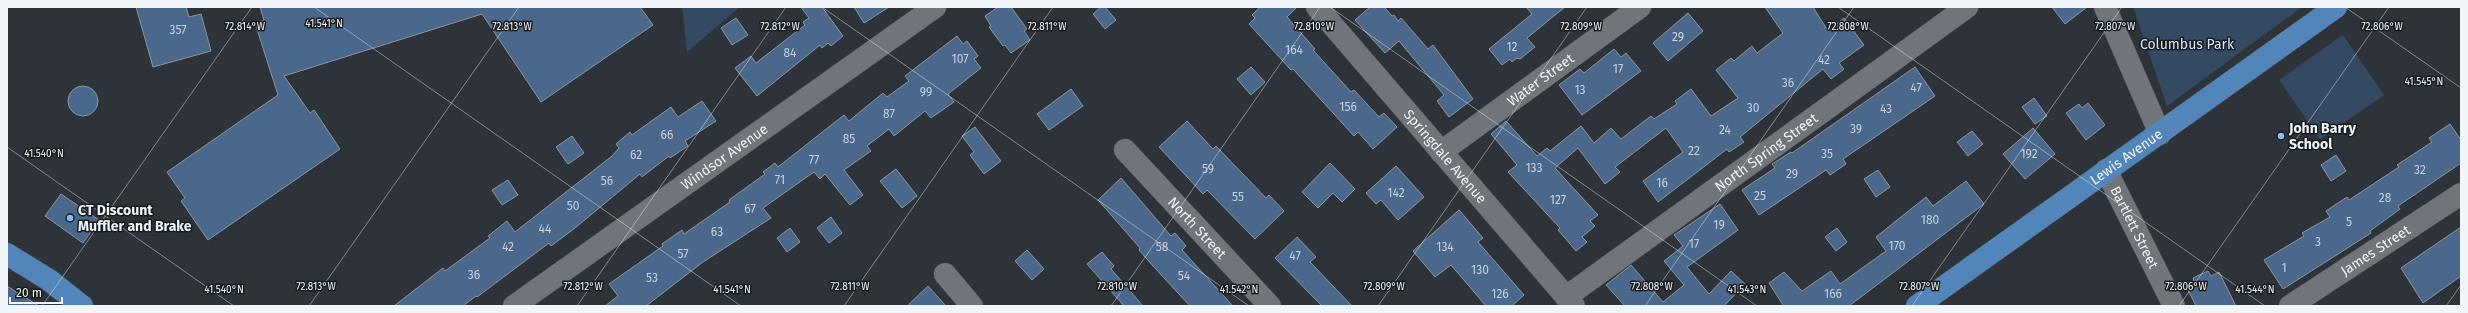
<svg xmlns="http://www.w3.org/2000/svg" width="2468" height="313" font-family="'Fira Sans',sans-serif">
  <rect width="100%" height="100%" fill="#2e3339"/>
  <!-- green -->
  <g fill="#344a63">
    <polygon points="682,7 740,7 687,52"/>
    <polygon points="2133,7 2302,7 2167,106"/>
    <polygon points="2343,35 2384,95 2320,139 2279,80"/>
  </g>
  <!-- building -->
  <g fill="#49688c" stroke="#8f959c">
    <polygon points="136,7 186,7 189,17 201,14 211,51 153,67"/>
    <polygon points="260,7 640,7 653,25 541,102 482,14 284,76 310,113 314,110 340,149 208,240 181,201 185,198 167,172 278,95 255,23 264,20"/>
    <polygon points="801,7 822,7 843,36 831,46 828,43 822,48 820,45 757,96 735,68 751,56 756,63 805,25 803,22 809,18"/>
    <polygon points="854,7 889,7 864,23"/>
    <polygon points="998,7 1011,7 1027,29 1024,31 1030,40 1011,53 1005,45 1003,46 989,27 991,26 985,16"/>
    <polygon points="1101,7 1105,7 1116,20 1105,29 1093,14"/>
    <polygon points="1260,7 1297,7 1287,17 1315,49 1313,50 1351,92 1354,90 1379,117 1384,113 1397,127 1373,149 1358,132 1354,136 1293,69 1291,70 1249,24 1255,18 1252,15"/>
    <polygon points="1370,7 1384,7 1392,16 1394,15 1398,21 1401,18 1428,49 1433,45 1473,99 1449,117 1437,101 1444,95 1399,41 1385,53 1355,20"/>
    <polygon points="1526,7 1565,7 1527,38 1535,47 1520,59 1517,58 1512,62 1510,59 1502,65 1489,49 1532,14"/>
    <polygon points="1765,7 1813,7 1828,31 1844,18 1864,45 1839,63 1844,69 1831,79 1823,69 1740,137 1744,142 1729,152 1727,149 1658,202 1643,181 1683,152 1666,128 1615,167 1620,172 1605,184 1578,148 1555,168 1598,215 1590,221 1595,226 1582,237 1587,242 1576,251 1558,230 1560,228 1508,172 1517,165 1491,134 1506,121 1537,156 1547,148 1550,151 1581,126 1594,143 1611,128 1621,139 1651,116 1654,119 1677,104 1675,101 1691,89 1711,116 1738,98 1716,70 1731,58 1734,61 1752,46 1757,53 1783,33"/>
    <polygon points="2052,7 2087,7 2065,24"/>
    <polygon points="1688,13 1703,31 1668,61 1653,43"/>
    <polygon points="736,18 748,35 732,45 721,28"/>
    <polygon points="957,36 963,44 967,41 978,56 974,59 981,68 948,94 954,102 931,118 925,111 894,136 889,129 867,146 871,151 844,170 863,195 850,205 825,174 820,179 814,172 763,208 771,218 703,262 646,306 605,306 618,296 609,284 663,246 662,244 682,230 684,234 730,202 729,200 765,174 763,172 775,163 778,167 844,115 849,121 883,93 887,97 909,81 905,76"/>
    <polygon points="1614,49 1621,57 1626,53 1641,71 1582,115 1559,85 1580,69 1584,73"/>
    <polygon points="1251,67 1265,82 1251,95 1237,79"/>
    <polygon points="1915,67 1935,96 1843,159 1846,164 1830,175 1826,170 1759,215 1742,190 1775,168 1772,164 1791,152 1792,153"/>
    <circle cx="83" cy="101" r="15"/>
    <polygon points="1071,89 1083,106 1049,130 1037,114"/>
    <polygon points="2034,98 2047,116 2035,124 2022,107"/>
    <polygon points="702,101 716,121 685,141 688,146 670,158 669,156 642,177 640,174 575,228 551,246 549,243 477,297 476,296 463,306 394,306 443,268 445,271 490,238 488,236 507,221 515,232 612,156 619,148 616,144 630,132 632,135 671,107 678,117"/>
    <polygon points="2088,103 2105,125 2086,140 2066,113 2079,104 2082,108"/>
    <polygon points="1187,121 1213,149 1216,146 1266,198 1269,195 1284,211 1255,239 1207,190 1203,194 1159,147"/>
    <polygon points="2450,124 2461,140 2461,163 2398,206 2400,209 2370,231 2371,233 2283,289 2264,260 2304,236 2302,233 2330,217 2326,211 2347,197 2349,200 2399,167 2397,165 2432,142 2429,138"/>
    <polygon points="975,127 1001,161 984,174 970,155 974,152 962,136"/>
    <polygon points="2033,128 2055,154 2025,179 2003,154"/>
    <polygon points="1972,131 1983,144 1968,156 1957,142"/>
    <polygon points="572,136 584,153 568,164 556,147"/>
    <polygon points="2336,155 2346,171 2331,181 2321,165"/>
    <polygon points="1330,163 1355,189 1342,202 1333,193 1318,208 1302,192"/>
    <polygon points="1396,166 1424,197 1398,220 1381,200 1376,204 1366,193"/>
    <polygon points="896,169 917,196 902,208 880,181"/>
    <polygon points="1878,170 1890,187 1876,197 1864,179"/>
    <polygon points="1121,178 1171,236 1175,233 1186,246 1182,250 1233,306 1190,306 1153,266 1139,250 1140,248 1098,200"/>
    <polygon points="508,180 518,195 502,205 492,190"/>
    <polygon points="1966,181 1984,204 1849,306 1781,306 1783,305 1769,283 1784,272 1802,291 1831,271 1840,284 1886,251 1876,237 1926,197 1933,206"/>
    <polygon points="61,194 99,220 83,243 45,216"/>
    <polygon points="1720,204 1738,230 1687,267 1709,294 1731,271 1745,284 1724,306 1625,306 1606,285 1631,265 1663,302 1684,285 1664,261 1683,246 1674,235"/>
    <polygon points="1459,210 1483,238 1478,242 1524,295 1512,306 1486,306 1451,265 1435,277 1413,251"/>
    <polygon points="831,217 842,233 829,243 817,228"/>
    <polygon points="2461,227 2461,276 2423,303 2401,268"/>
    <polygon points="790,228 800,242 787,252 777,238"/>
    <polygon points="1837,228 1847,242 1836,251 1825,237"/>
    <polygon points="1297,237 1316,257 1310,262 1352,306 1322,306 1275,258"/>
    <polygon points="1027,250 1044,269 1032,280 1015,261"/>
    <polygon points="1102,252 1114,266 1111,269 1143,306 1124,306 1087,264"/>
    <polygon points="2208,271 2211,276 2219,272 2236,306 2196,306 2187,288 2195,284 2193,278"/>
    <polygon points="7,286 39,306 7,306"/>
    <polygon points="928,286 946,306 907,306"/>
  </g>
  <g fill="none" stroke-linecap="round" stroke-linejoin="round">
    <defs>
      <g id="minor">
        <path id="s1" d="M1317 7 1574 306"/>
        <polyline points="2105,7 2160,134"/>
        <path id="s2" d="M1125 150 1270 306"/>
        <path id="s3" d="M1441 152 1640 7"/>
        <path id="s4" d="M2106 170 2174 306"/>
        <polyline points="945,274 972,306"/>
        <path id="s5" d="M1566 297 1967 7"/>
        <path id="s6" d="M514 306 935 7"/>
        <path id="s7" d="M2290 306 2461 194"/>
      </g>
      <g id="major">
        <polyline points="7,254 49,280 82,306"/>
        <path id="s8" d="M1917 306 2336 7"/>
      </g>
    </defs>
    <!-- minor casing -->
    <use href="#minor" stroke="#4b4f54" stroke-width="23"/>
    <!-- major casing -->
    <use href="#major" stroke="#4b4f54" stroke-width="23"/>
    <!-- minor -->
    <use href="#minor" stroke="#6f757b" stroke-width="22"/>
    <!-- major -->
    <use href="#major" stroke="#5285ba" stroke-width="22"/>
  </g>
  <!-- ticks -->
  <path fill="none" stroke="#f1f4f8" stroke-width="1" stroke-opacity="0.45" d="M314 7 741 306M822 7 1249 306M1330 7 1757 306M1838 7 2265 306M2345 7 2461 88M7 147 234 306M42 306 252 7M309 306 519 7M577 306 786 7M844 306 1053 7M1111 306 1320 7M1378 306 1587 7M1645 306 1854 7M1912 306 2122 7M2179 306 2389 7M2446 306 2461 285"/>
  <!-- markers -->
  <g fill="#83bcfb" stroke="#191b1d" stroke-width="1.5">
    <circle cx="2281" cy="136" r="4"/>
    <circle cx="70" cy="218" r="4"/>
  </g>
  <g text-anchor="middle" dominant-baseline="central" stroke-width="3" stroke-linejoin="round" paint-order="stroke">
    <!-- number labels -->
    <g font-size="12" fill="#c7d1dd">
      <text x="178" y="30">357</text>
      <text x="1678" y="37">29</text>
      <text x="1512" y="47">12</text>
      <text x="1294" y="50">164</text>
      <text x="790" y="53">84</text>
      <text x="960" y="59">107</text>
      <text x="1824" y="60">42</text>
      <text x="1618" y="69">17</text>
      <text x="1788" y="83">36</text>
      <text x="1916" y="88">47</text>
      <text x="1580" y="90">13</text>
      <text x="926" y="92">99</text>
      <text x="1348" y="107">156</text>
      <text x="1753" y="108">30</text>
      <text x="1886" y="109">43</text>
      <text x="889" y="114">87</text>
      <text x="1856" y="129">39</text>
      <text x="1725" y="130">24</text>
      <text x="667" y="135">66</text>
      <text x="849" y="139">85</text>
      <text x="1694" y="151">22</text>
      <text x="1827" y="154">35</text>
      <text x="2029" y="154">192</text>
      <text x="636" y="155">62</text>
      <text x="814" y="160">77</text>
      <text x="1534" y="168">133</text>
      <text x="1208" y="169">59</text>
      <text x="2420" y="170">32</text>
      <text x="1792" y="174">29</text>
      <text x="780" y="180">71</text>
      <text x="607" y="181">56</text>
      <text x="1662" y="183">16</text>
      <text x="1396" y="193">142</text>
      <text x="1760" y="196">25</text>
      <text x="1238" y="197">55</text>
      <text x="2385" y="198">28</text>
      <text x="1558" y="200">127</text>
      <text x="573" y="206">50</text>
      <text x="750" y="209">67</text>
      <text x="1930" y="220">180</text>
      <text x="2349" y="222">5</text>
      <text x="1719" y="225">19</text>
      <text x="545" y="229">44</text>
      <text x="717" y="232">63</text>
      <text x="2318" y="242">3</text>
      <text x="1694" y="244">17</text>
      <text x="1897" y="246">170</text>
      <text x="508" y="247">42</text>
      <text x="1162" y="247">58</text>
      <text x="1445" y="247">134</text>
      <text x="683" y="254">57</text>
      <text x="1295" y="256">47</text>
      <text x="2284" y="268">1</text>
      <text x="1480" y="270">130</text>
      <text x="474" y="275">36</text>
      <text x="1184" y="276">54</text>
      <text x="652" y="278">53</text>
      <text x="1500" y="294">126</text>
      <text x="1833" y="294">166</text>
    </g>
    <!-- park labels -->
    <g font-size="14" fill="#d2e6fe" stroke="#191b1d">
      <text x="2187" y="44">Columbus Park</text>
    </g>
    <!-- street labels -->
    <g font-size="14" fill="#f1f4f8" stroke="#191b1d">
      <text stroke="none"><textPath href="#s3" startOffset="123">Water Street</textPath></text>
      <text stroke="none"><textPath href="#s5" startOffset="247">North Spring Street</textPath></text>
      <text stroke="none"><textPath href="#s6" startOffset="258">Windsor Avenue</textPath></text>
      <text stroke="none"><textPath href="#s8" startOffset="257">Lewis Avenue</textPath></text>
      <text stroke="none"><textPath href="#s1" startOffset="197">Springdale Avenue</textPath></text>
      <text stroke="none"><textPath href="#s4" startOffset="64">Bartlett Street</textPath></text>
      <text stroke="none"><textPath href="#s2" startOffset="106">North Street</textPath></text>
      <text stroke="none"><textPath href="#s7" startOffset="102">James Street</textPath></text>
    </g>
    <!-- poi labels -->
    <g font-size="14" font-weight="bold" fill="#f1f4f8" stroke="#191b1d" text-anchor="start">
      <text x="2289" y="128">John Barry<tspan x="2289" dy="16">School</tspan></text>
      <text x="78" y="210">CT Discount<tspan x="78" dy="16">Muffler and Brake</tspan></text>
    </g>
  </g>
  <g font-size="10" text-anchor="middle" fill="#f1f4f8" stroke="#191b1d" stroke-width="3" stroke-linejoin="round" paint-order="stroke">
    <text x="324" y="27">41.541°N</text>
    <text x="2382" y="30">72.806°W</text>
    <text x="245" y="30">72.814°W</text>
    <text x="512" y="30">72.813°W</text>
    <text x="780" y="30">72.812°W</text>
    <text x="1047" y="30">72.811°W</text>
    <text x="1314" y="30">72.810°W</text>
    <text x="1581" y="30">72.809°W</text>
    <text x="1848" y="30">72.808°W</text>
    <text x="2115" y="30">72.807°W</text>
    <text x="2424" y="85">41.545°N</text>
    <text x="44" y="157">41.540°N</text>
    <text x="316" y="290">72.813°W</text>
    <text x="583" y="290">72.812°W</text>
    <text x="850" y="290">72.811°W</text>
    <text x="1117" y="290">72.810°W</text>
    <text x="1384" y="290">72.809°W</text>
    <text x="1652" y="290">72.808°W</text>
    <text x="1919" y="290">72.807°W</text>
    <text x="2186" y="290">72.806°W</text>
    <text x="224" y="293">41.540°N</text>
    <text x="732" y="293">41.541°N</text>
    <text x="1239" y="293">41.542°N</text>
    <text x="1747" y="293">41.543°N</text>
    <text x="2255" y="293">41.544°N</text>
  </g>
  <!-- border -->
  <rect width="2468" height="313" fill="none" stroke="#f1f4f8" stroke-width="16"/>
  <!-- scale -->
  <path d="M10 297v6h52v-6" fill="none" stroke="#f1f4f8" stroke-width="2"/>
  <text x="16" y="297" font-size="12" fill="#f1f4f8" stroke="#191b1d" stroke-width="3" paint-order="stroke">20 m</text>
</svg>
